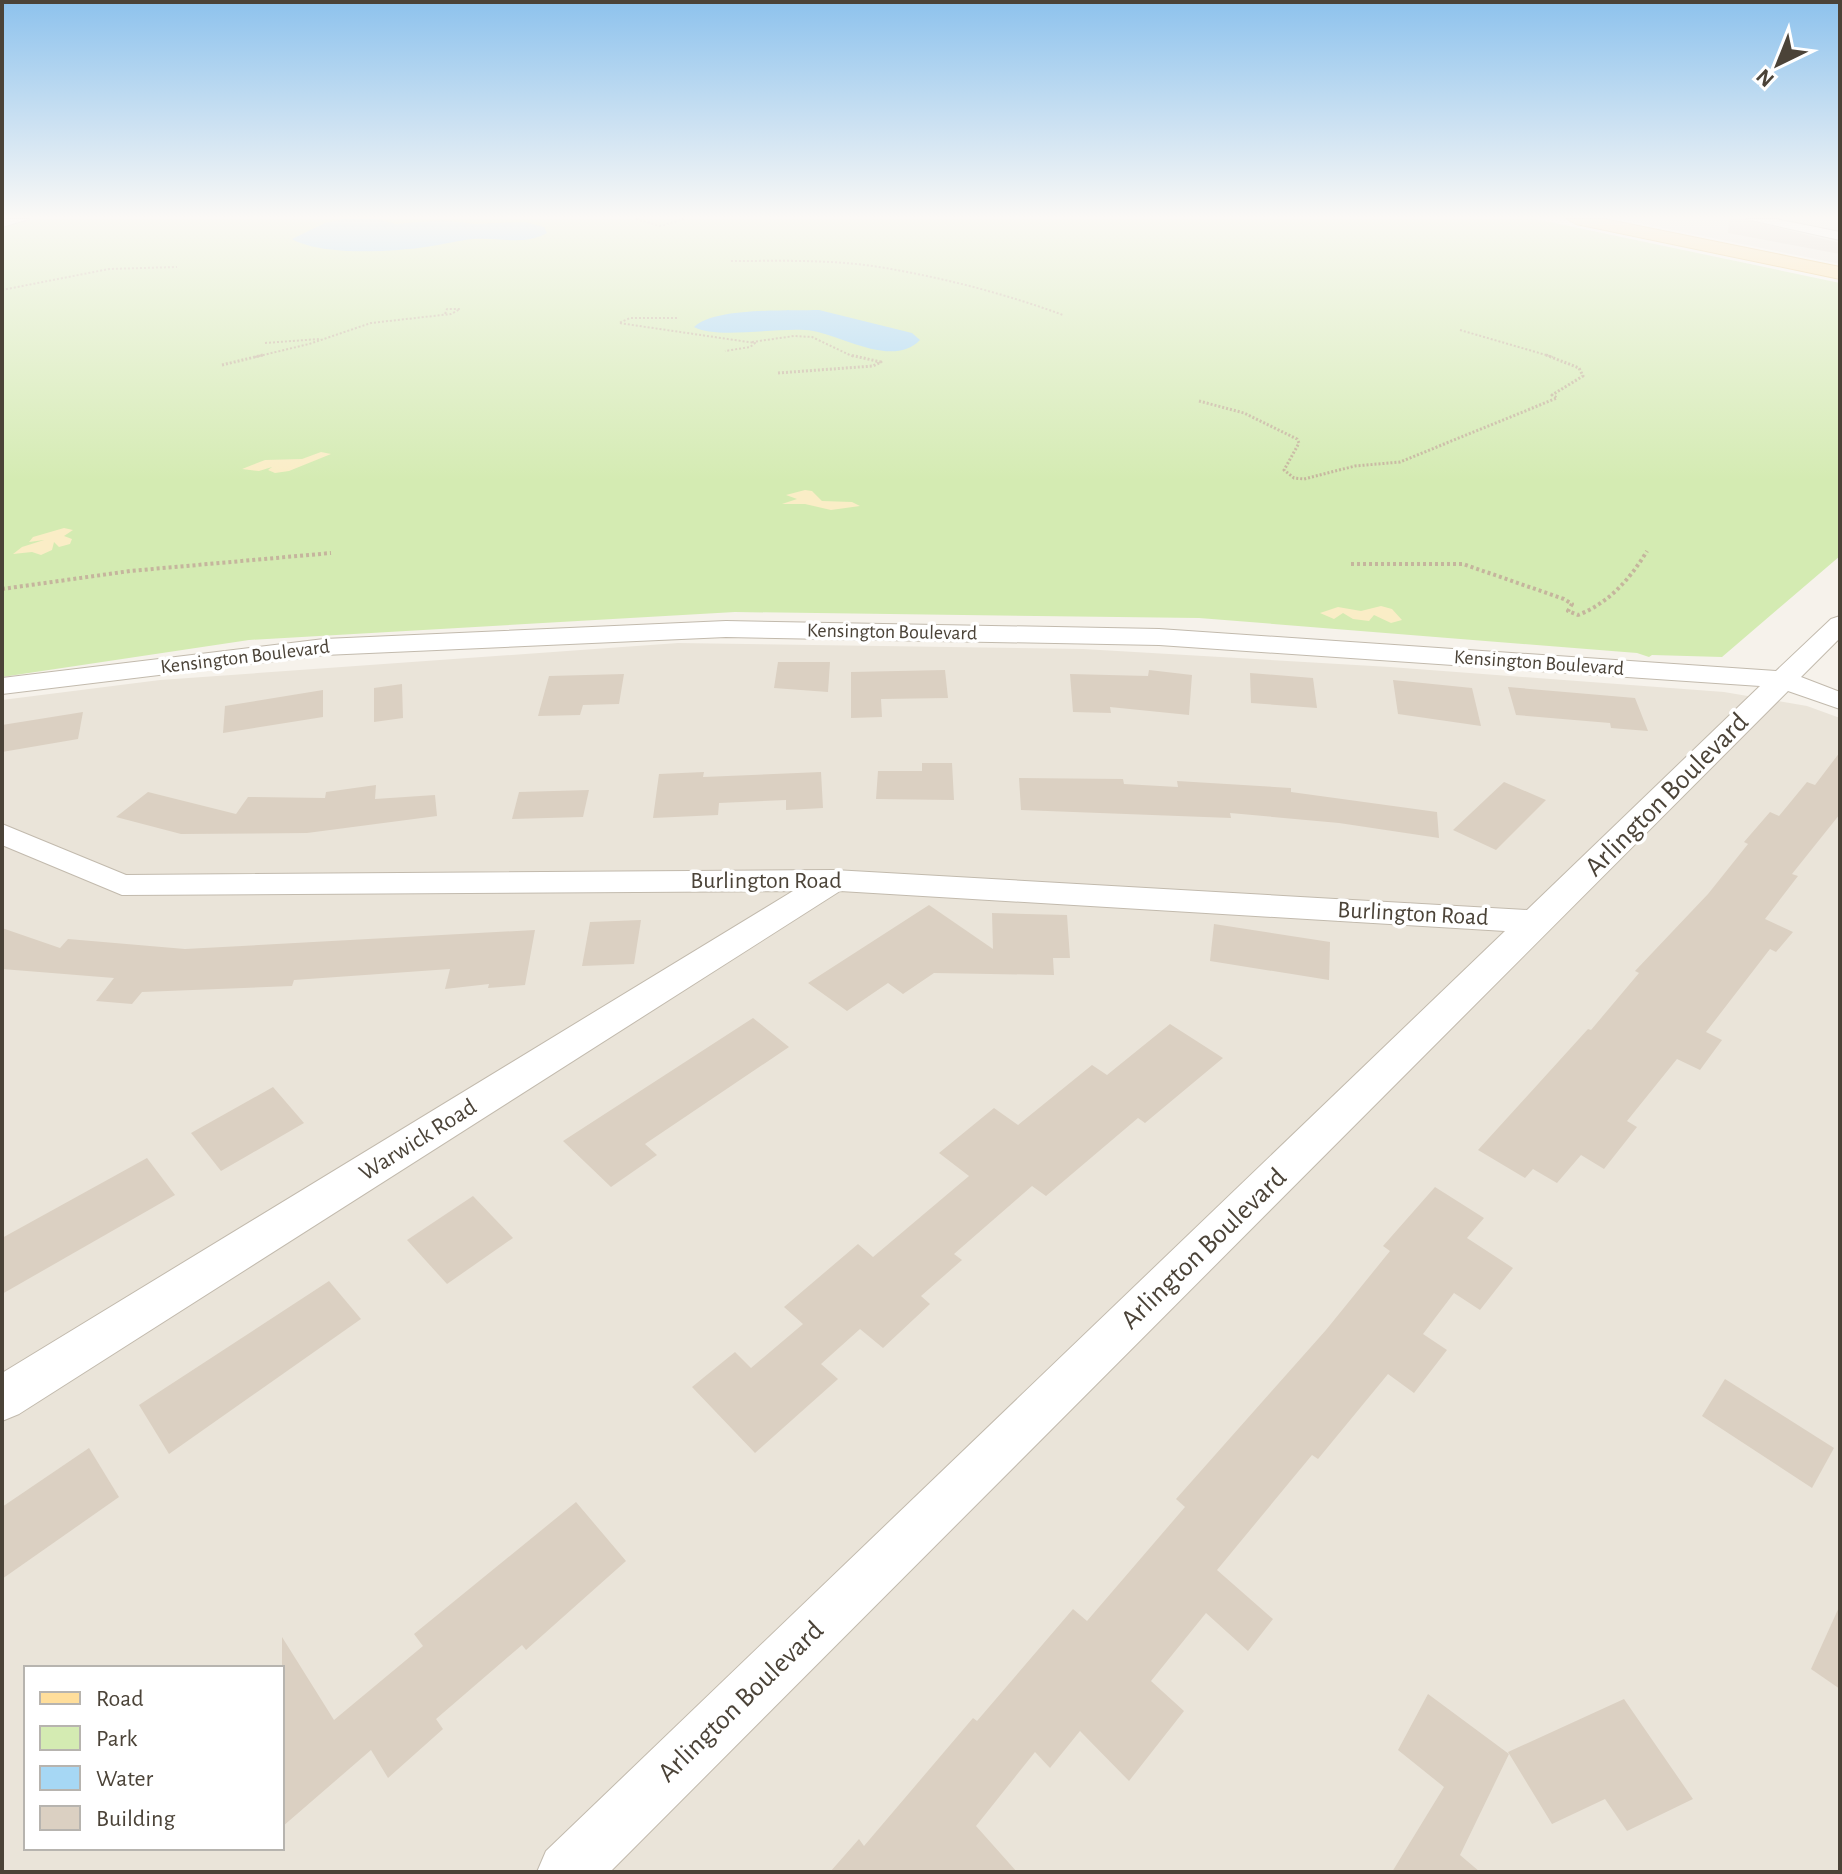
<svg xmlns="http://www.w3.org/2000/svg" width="1842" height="1874" font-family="'Alegreya Sans',sans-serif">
  <rect width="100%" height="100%" fill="#f6f2eb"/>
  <!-- residential -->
  <g fill="#eae4d9" fill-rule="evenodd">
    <polygon points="1619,219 1840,219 1840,264"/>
    <path d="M678 643 1083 649 1390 667 1724 692 1807 706 1840 718V1872H2V700L160 680ZM26 1668H282V1848H26Z"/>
  </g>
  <!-- green -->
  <polygon fill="#d4ebb2" points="35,219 1536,219 1840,283 1840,556 1722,657 1652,655 1649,657 1637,653 1199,618 735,612 249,640 2,677 2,225"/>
  <!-- sand -->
  <g fill="#faedc6">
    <polygon points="321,452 331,454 289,471 275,473 268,470 272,467 259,471 242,469 265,460 302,459"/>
    <polygon points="805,490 812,491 822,501 852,502 860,506 831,510 805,504 782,504 797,499 786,495"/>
    <polygon points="64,528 73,530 64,536 72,539 70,544 59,547 54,542 52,550 41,555 32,552 13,554 22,547 44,540 29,542 33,537"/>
    <polygon points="1381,606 1392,609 1402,620 1391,623 1374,615 1369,621 1353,619 1343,613 1334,619 1320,613 1338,607 1361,611"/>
  </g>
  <!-- water -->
  <g fill="#a6d7f4">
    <path d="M344 219H377L396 224 442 220 475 224 525 222 544 227 547 233C524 246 498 237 474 239 458 240 442 245 426 247 392 252 321 256 292 239L325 223Z"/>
    <path d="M819 310 912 333 920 340C893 368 843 336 813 331 782 326 718 340 694 327 715 307 789 311 819 310Z"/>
  </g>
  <!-- building -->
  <g fill="#dbd0c2">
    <polygon points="1729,219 1743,219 1840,243 1840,254 1728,233"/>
    <polygon points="778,662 830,662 828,692 774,688"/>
    <polygon points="945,670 948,698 881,699 882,717 851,718 851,672"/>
    <polygon points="1149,670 1192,675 1189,715 1110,707 1111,713 1073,712 1070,674 1148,676"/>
    <polygon points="1250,673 1313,678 1317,708 1251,703"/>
    <polygon points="624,674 619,704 583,705 580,715 538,716 549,676"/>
    <polygon points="1393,680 1472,688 1481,726 1398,714"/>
    <polygon points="402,684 403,718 374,722 374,688"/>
    <polygon points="1508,687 1635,698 1648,731 1611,728 1610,723 1516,715"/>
    <polygon points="323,690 323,717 223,733 225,706"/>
    <polygon points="83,712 78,739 2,752 2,725"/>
    <polygon points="1840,752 1840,814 1792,874 1798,876 1765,919 1793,932 1776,952 1770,949 1706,1032 1722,1040 1700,1070 1677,1059 1627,1121 1637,1127 1604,1169 1581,1155 1557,1183 1533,1169 1525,1178 1478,1150 1588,1029 1591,1030 1639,973 1635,971 1708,894 1748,844 1744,842 1770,812 1779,816 1807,782 1815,785"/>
    <polygon points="922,763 952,763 954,800 876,799 878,771 922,771"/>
    <polygon points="704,772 703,777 821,772 823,808 786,810 786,800 719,803 718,815 653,818 659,774"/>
    <polygon points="1019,778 1123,779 1124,784 1178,787 1177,781 1291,788 1291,792 1437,812 1439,838 1339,823 1230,813 1231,818 1021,810"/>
    <polygon points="1504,782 1546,800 1496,850 1453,830"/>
    <polygon points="376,785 375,799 435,795 437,816 307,833 181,834 116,817 148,792 236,814 248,797 325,798 326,792"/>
    <polygon points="589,790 583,817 512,819 519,792"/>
    <polygon points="929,905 993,949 992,913 1067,915 1070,958 1053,958 1054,975 934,973 903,994 888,983 847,1011 808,983"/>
    <polygon points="641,920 634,964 582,966 590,922"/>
    <polygon points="1214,924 1330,942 1329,980 1210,961"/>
    <polygon points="2,928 60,948 68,939 185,949 535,930 525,985 488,988 489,984 445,989 450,969 294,980 292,986 142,992 132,1004 96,1001 114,978 2,969"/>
    <polygon points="753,1018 789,1047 645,1144 657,1155 611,1187 563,1141"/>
    <polygon points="1170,1024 1223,1058 1145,1123 1138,1118 1046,1196 1032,1186 954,1254 962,1260 921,1296 930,1304 883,1348 860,1329 821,1364 838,1379 755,1453 692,1387 735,1352 751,1368 803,1324 784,1307 858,1244 873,1257 969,1176 939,1153 994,1108 1018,1125 1092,1065 1107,1075"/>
    <polygon points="273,1087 304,1123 221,1171 191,1133"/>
    <polygon points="147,1158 175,1195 2,1294 2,1238"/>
    <polygon points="1435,1187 1484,1218 1467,1238 1513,1268 1480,1310 1454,1293 1423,1334 1447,1350 1414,1393 1388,1374 1318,1459 1312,1455 1217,1570 1273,1619 1248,1651 1206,1613 1151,1681 1184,1711 1129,1781 1080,1731 1050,1768 1035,1752 976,1826 1017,1872 830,1872 859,1839 864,1846 973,1718 977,1721 1073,1609 1087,1621 1185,1507 1176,1499 1326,1330 1390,1251 1383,1246"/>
    <polygon points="473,1196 513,1238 447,1284 407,1240"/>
    <polygon points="329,1281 361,1319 169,1454 139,1405"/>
    <polygon points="1725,1379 1834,1448 1812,1488 1702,1416"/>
    <polygon points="89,1448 119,1497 2,1579 2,1507"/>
    <polygon points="576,1502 626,1561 526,1650 522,1645 436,1719 443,1729 388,1778 371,1750 282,1827 282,1637 334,1720 423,1646 414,1634"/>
    <polygon points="1840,1605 1840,1689 1811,1669"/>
    <polygon points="1428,1694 1509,1754 1460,1855 1480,1872 1392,1872 1444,1787 1398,1750"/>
    <polygon points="1624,1699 1693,1799 1627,1831 1605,1799 1552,1824 1508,1752"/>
  </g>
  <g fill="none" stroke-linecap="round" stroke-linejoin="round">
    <defs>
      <g id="minor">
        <polygon points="2,219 29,219 2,227"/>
        <polygon points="1746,219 1776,219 1840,232 1840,240"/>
        <polygon points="1840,616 1840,638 1801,677 1840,692 1840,709 1788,691 610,1872 537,1872 546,1851 1505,931 840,891 19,1414 2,1421 2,1373 793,891 122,895 2,845 2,824 126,875 834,870 1527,910 1760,686 1159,645 726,637 324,655 2,694 2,678 324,639 726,621 1159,629 1776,671 1831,619"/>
      </g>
      <polygon id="major" points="1567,219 1604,219 1840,267 1840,279 1576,224"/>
    </defs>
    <!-- minor casing -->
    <use href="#minor" stroke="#c2baad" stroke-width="2"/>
    <!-- major casing -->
    <use href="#major" stroke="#e9bc65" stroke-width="2"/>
    <!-- path-far2 -->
    <g stroke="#c5b59d" stroke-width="2" stroke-dasharray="2 2" stroke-linecap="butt">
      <polyline points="636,219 660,226 684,219"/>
      <path d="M731 261C782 261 834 259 885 268 944 278 1006 294 1063 315"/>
      <polyline points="2,290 109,269 177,267"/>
      <polyline points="677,318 630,318 619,323 755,343 750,347 725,351"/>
      <polyline points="1460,330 1553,357"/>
      <polyline points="752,342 794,336 812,337 854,357"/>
      <polyline points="265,343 319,339"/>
      <polyline points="255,357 309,344 371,323 451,314 460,309 447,309 445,314"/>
    </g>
    <!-- path-far1 -->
    <g stroke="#c5b59d" stroke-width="3" stroke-dasharray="2 2" stroke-linecap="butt">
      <polyline points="222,365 263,355"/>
      <polyline points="778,373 873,366 881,362 850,355"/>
      <polyline points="1199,401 1244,413 1297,439 1299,443 1284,470 1294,478 1304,479 1355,466 1400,462 1557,398 1552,395 1583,376 1579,368 1546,355"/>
    </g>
    <!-- path -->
    <g stroke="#c5b59d" stroke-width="4" stroke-dasharray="3 3" stroke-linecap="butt">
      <path d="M1351 564H1463L1564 599 1572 604 1568 611 1578 615C1609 603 1630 579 1647 551"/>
      <polyline points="2,589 130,571 331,553"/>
    </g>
    <!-- minor -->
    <use href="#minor" fill="#fff" fill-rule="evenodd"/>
    <!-- major -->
    <use href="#major" fill="#ffde9b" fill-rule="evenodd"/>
  </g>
  <!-- sky -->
  <linearGradient id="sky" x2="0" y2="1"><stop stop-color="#8dc2ed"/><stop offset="0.45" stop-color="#fbf9f6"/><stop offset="1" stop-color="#fbf9f6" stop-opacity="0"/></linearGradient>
  <rect width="1842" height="482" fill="url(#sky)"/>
  <g text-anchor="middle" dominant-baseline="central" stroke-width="7" stroke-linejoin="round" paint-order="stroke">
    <!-- far-street labels -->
    <g font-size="20" fill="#4b4338" stroke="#fff">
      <text transform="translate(892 632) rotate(1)">Kensington Boulevard</text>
      <text transform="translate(245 657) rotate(-7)">Kensington Boulevard</text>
      <text transform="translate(1539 663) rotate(4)">Kensington Boulevard</text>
    </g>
    <!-- street labels -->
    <g font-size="24" fill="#4b4338" stroke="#fff">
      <text x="766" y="881">Burlington Road</text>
      <text transform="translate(1413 914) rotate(3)">Burlington Road</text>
      <text transform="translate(418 1140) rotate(-32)">Warwick Road</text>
    </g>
    <!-- near-street labels -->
    <g font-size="28" fill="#4b4338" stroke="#fff">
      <text transform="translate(1667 795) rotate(-45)">Arlington Boulevard</text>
      <text transform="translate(1204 1249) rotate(-44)">Arlington Boulevard</text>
      <text transform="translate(741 1702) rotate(-44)">Arlington Boulevard</text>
    </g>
  </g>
  <!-- border -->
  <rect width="1842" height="1874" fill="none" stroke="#4b4338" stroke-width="8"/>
  <!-- legend -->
  <rect x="24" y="1666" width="260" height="184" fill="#ffffff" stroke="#b7b4af" stroke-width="2"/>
  <rect x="40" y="1692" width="40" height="12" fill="#ffde9b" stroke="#b7b4af" stroke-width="2"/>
  <text x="96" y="1706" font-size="24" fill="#4b4338">Road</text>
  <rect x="40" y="1726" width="40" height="24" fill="#d4ebb2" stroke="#b7b4af" stroke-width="2"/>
  <text x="96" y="1746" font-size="24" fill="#4b4338">Park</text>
  <rect x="40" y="1766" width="40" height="24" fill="#a6d7f4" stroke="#b7b4af" stroke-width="2"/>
  <text x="96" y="1786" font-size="24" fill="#4b4338">Water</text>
  <rect x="40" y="1806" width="40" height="24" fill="#dbd0c2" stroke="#b7b4af" stroke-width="2"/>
  <text x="96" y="1826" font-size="24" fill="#4b4338">Building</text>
  <!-- north arrow -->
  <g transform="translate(1778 64) rotate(223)" stroke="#ffffff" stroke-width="6" paint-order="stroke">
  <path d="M0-6L14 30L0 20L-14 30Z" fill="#4b4338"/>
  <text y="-12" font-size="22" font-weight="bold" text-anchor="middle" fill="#4b4338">N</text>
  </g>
</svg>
